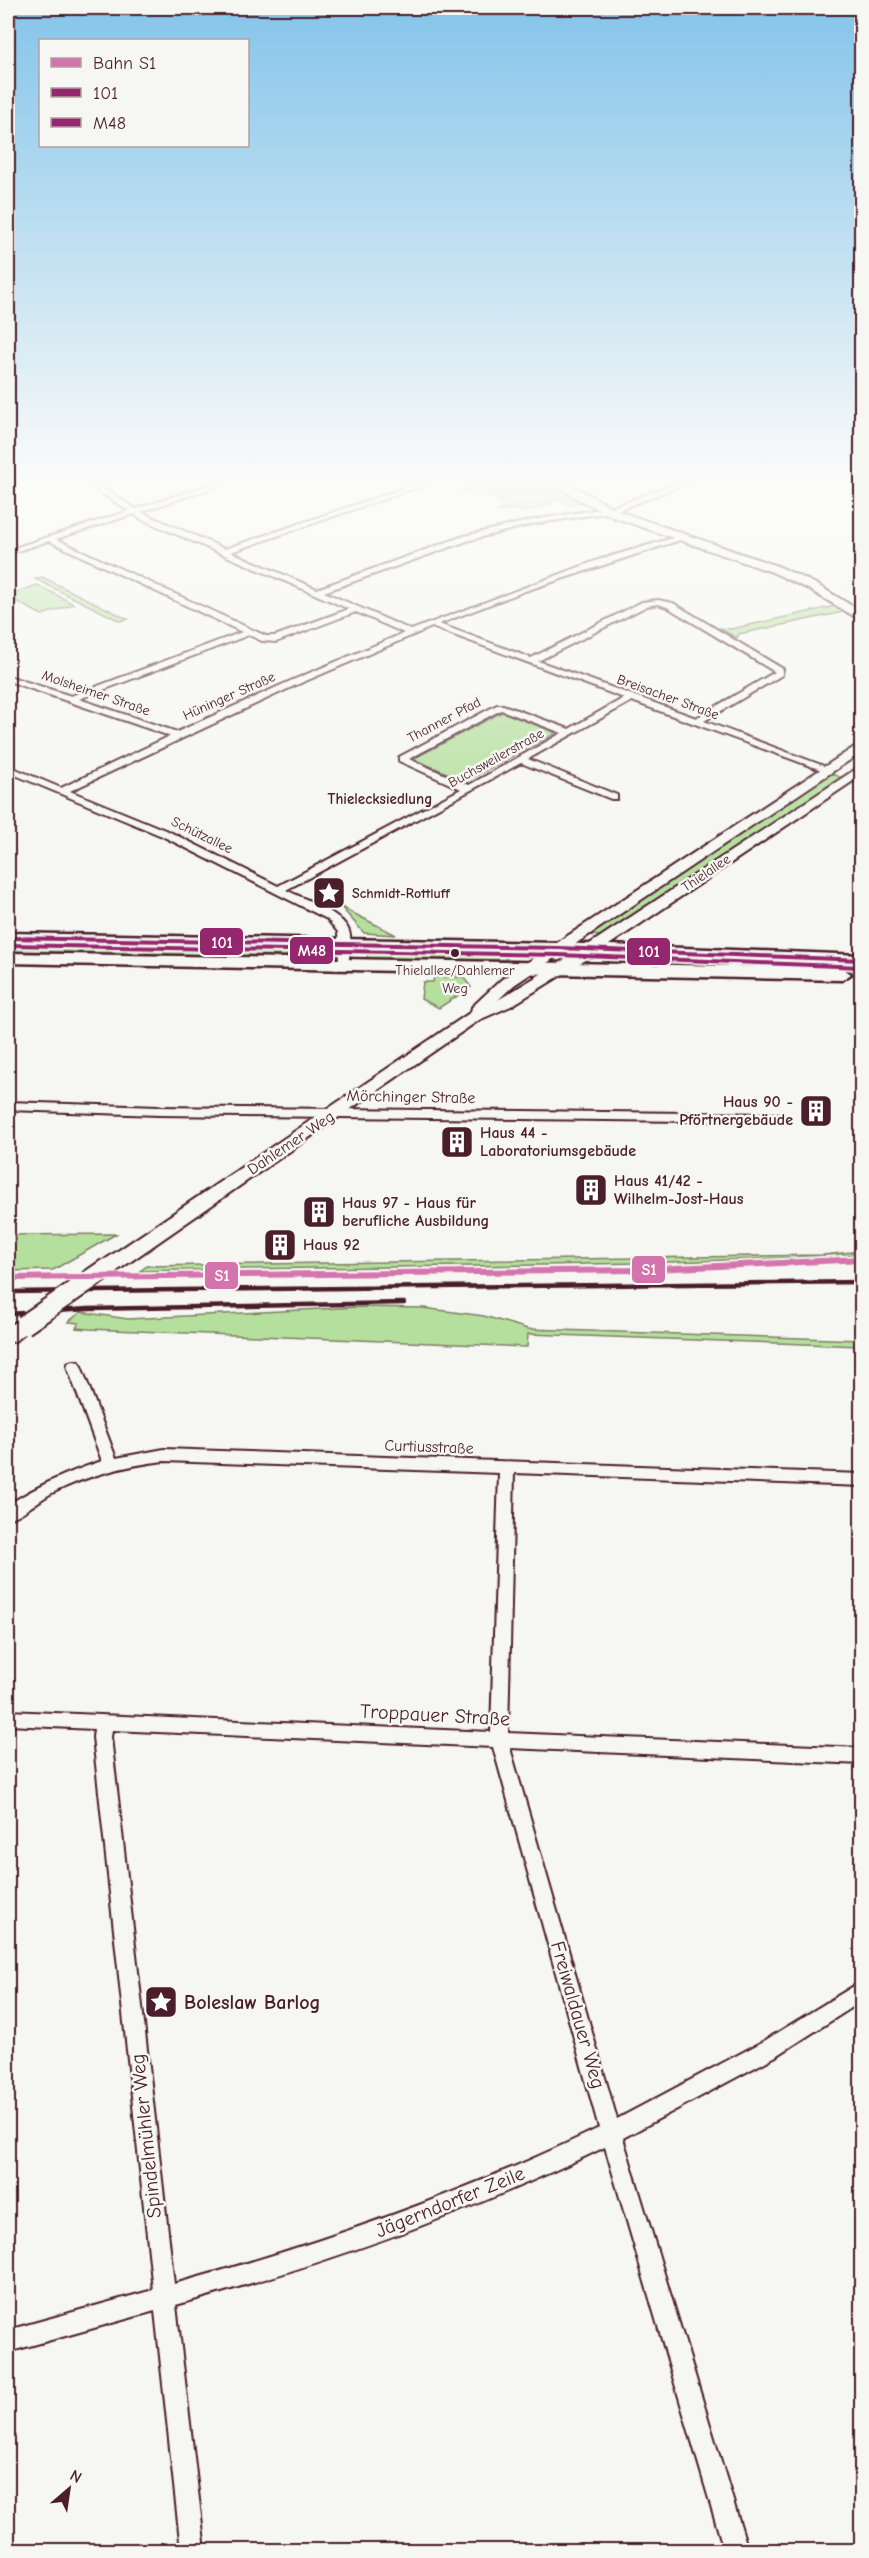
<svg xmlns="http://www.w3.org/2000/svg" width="869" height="2558" font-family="'Comic Neue',sans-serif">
  <rect width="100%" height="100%" fill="#f6f6f2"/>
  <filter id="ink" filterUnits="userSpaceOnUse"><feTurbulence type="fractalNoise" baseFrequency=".0167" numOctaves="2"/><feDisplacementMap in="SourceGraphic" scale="12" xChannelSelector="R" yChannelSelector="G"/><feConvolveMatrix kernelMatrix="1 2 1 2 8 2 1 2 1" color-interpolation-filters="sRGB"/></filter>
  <g filter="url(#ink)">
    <!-- green -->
    <g fill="#b4df9d" stroke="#7f7f64" stroke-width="1.5">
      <polygon points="470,483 551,483 581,502 569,505 559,499 548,501 552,504 523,512 518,509 500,512 498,510 508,508 497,500 500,500 497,497 492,497 480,490 464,493 460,491 475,487"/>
      <polygon points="42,577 48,580 128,619 120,621 35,579"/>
      <polygon points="37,585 74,604 42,615 8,597 8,595"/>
      <polygon points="835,606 843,612 739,634 737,638 719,628 731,629"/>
      <polygon points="502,712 556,733 467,781 413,759"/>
      <polygon points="830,773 842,778 606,936 584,935"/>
      <polygon points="341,907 396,935 364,933"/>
      <polygon points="8,941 326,947 324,960 8,955"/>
      <polygon points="368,948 518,951 504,960 367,961"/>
      <polygon points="615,956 861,964 862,971 602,966"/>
      <polygon points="434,977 463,977 471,987 439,1008 421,999 423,982 433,982"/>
      <polygon points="116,1234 53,1270 8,1271 8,1235"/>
      <path d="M861 1251V1254C621 1268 380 1265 140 1271L147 1266 823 1255Z"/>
      <polygon points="359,1307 423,1308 484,1316 528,1329 861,1340 861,1346 528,1334 527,1347 89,1329 76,1328 79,1323 68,1322 81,1312 128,1319"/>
    </g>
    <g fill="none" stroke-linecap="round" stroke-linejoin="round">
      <defs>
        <g id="street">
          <path d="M86 483H95L136 509 214 483H226L141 512 225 549 419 483H430L231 552 317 589 464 536 533 520 613 507 676 483H687L617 511 533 524 470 540 324 592 411 630 598 560 683 535V539L525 591 439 624 531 658 642 602 658 600 673 603 783 669 782 675 704 721 832 769 824 771 632 701 528 759 617 795V799H611L521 763 286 890C304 899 342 912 349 931 352 941 350 953 348 964L347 966H339L338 932 327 919 162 836 8 772V766L11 767 61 788 170 736 8 681V676L71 696 242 632 49 541 8 554V550L129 511ZM134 514 141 519 349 609 275 636H266L56 539ZM658 604 667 607 775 672 696 718 538 661 647 606ZM356 612 404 633 288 682 177 732 79 699 249 635 262 641 276 642ZM432 627 624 698 569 729 503 705H497L399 757V761L461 789 278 886 170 832 70 791 294 686ZM501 710 562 733 469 785 409 759Z"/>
          <polygon points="858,483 862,483 862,486"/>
          <polygon points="8,1102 159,1107 779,1114 785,1118 779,1122 159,1115 8,1110"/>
          <path d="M74 1361 79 1362 81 1366 116 1458 164 1449 862 1474V1486L514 1473 508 1733 862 1748V1764L510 1748 617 2119 764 2041 862 1981V2001L778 2055 623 2138 748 2550H724L605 2147C467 2214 324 2264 176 2305L205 2550H181L155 2311 8 2352V2330L153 2290 93 1737 94 1729 8 1725V1711L491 1732 499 1473 164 1461C124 1466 88 1475 52 1493 37 1501 23 1515 8 1519V1505C37 1486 68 1472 102 1461L67 1366 69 1362ZM112 1730 493 1747 599 2128C463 2194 320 2244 174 2284L111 1737Z"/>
        </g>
        <g id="secondary">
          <polygon points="554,483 567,483 621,512 780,567 816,584 862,612 862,621 808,589 772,572 613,517 574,497"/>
          <polygon points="862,742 862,752 514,985 498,1000 585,947 862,765 862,775 597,953 511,1006 479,1020 114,1273 100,1273 97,1268 100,1263 471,1012 472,1007 502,979"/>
          <polygon points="24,1318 31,1320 34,1325 15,1341 8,1343 8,1326"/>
        </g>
        <g id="primary">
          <polygon points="8,933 559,943 862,955 862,965 559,953 8,943"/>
          <polygon points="8,953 842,968 851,974 842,980 8,963"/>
        </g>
      </defs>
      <!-- street casing -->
      <use href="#street" stroke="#4a1f2b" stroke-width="4"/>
      <!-- secondary casing -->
      <use href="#secondary" stroke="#4a1f2b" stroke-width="4"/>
      <!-- primary casing -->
      <use href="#primary" stroke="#4a1f2b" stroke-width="5"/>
      <!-- street -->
      <use href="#street" fill="#f6f6f2" fill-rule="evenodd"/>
      <!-- secondary -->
      <use href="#secondary" fill="#f6f6f2" fill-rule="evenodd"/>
      <!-- primary -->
      <use href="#primary" fill="#f6f6f2" fill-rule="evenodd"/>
      <!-- rail -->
      <g stroke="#4a1f2b" stroke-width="4.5">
        <polyline points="8,1292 862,1282"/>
        <polyline points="8,1314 88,1309 404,1303"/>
      </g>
      <defs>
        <polyline id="secondary-bridge" points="24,1325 107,1268"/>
      </defs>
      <!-- secondary-bridge casing -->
      <use href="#secondary-bridge" stroke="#4a1f2b" stroke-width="23" stroke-linecap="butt"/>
      <!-- secondary-bridge -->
      <use href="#secondary-bridge" stroke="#f6f6f2" stroke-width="19"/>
      <defs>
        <polyline id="bus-1" points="8,938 559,948 862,960"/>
        <polyline id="bus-2" points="8,945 559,955 862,967"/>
      </defs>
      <!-- bus-1 casing -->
      <use href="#bus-1" stroke="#f6f6f2" stroke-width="8"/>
      <!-- bus-2 casing -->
      <use href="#bus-2" stroke="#f6f6f2" stroke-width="8"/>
      <!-- bus-1 -->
      <use href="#bus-1" stroke="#95276e" stroke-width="4"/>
      <!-- bus-2 -->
      <use href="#bus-2" stroke="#95276e" stroke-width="4"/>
      <defs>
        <polyline id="rail-1" points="8,1278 634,1270 862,1259"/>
      </defs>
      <!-- rail-1 casing -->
      <use href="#rail-1" stroke="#f6f6f2" stroke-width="10"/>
      <!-- rail-1 -->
      <use href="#rail-1" stroke="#d474ae" stroke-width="6"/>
    </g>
  </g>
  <!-- sky -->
  <linearGradient id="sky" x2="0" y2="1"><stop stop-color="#84c4ea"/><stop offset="0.57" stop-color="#fbfbf9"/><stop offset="1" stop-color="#fbfbf9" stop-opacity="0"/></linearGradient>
  <rect width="869" height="842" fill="url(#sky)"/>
  <!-- icons -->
  <defs>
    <symbol id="sight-square" viewBox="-11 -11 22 22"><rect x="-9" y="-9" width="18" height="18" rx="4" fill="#4a1f2b" stroke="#f6f6f2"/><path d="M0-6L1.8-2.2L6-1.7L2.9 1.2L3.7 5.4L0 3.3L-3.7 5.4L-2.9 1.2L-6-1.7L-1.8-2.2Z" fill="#fff"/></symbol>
    <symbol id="building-square" viewBox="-11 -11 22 22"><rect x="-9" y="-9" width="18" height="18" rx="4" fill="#4a1f2b" stroke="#f6f6f2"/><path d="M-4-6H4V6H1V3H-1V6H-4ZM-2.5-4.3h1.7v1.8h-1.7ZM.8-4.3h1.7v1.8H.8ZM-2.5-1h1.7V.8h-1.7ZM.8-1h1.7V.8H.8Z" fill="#fff"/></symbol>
  </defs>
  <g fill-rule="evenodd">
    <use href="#sight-square" x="310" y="874" width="38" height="38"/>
    <use href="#building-square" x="797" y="1092" width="38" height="38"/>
    <use href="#building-square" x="438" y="1123" width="38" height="38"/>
    <use href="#building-square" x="572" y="1171" width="38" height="38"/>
    <use href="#building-square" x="300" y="1193" width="38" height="38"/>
    <use href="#building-square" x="261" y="1226" width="38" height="38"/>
    <use href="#sight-square" x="142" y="1983" width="38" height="38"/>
  </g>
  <!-- markers -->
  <circle fill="#4a1f2b" stroke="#f6f6f2" stroke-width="2" cx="455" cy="953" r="5"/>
  <g text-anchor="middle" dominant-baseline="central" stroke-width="5" stroke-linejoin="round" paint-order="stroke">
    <!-- far-street labels -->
    <g font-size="14" fill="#4a1f2b" stroke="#f6f6f2">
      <text transform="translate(96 693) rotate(19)">Molsheimer Straße</text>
      <text transform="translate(229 696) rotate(-24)">Hüninger Straße</text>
      <text transform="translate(668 697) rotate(20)">Breisacher Straße</text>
      <text transform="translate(444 720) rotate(-28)">Thanner Pfad</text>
      <text transform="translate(496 758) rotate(-29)">Buchsweilerstraße</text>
      <text transform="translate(202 835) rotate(26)">Schützallee</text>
      <text transform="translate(706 873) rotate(-34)">Thielallee</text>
    </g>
    <!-- far-poi labels -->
    <g font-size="14" font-weight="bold" fill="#4a1f2b" stroke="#f6f6f2" text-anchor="start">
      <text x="352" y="893">Schmidt-Rottluff</text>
    </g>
    <!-- bus labels -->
    <g font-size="14" fill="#4a1f2b" stroke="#f6f6f2">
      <text x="455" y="970">Thielallee/Dahlemer<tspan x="455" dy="18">Weg</tspan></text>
    </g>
    <!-- far-neighbourhood labels -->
    <g font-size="15" font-weight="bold" fill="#4a1f2b" stroke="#f6f6f2">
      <text x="380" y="799">Thielecksiedlung</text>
    </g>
    <!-- street labels -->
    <g font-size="16" fill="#4a1f2b" stroke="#f6f6f2">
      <text transform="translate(411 1097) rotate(1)">Mörchinger Straße</text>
      <text transform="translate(291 1143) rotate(-34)">Dahlemer Weg</text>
      <text transform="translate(429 1447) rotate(2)">Curtiusstraße</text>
    </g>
    <!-- poi labels -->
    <g font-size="16" font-weight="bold" fill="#4a1f2b" stroke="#f6f6f2" text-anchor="start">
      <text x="793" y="1102" text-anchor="end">Haus 90 -<tspan x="793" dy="18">Pförtnergebäude</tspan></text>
      <text x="480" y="1133">Haus 44 -<tspan x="480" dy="18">Laboratoriumsgebäude</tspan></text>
      <text x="614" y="1181">Haus 41/42 -<tspan x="614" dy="18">Wilhelm-Jost-Haus</tspan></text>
      <text x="342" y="1203">Haus 97 - Haus für<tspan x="342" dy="18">berufliche Ausbildung</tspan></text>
      <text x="303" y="1245">Haus 92</text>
    </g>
    <!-- near-street labels -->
    <g font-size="20" fill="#4a1f2b" stroke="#f6f6f2">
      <text transform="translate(435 1715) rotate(3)">Troppauer Straße</text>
      <text transform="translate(578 2015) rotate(74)">Freiwaldauer Weg</text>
      <text transform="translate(146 2136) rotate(-96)">Spindelmühler Weg</text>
      <text transform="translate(450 2202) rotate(-22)">Jägerndorfer Zeile</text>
    </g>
    <!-- near-poi labels -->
    <g font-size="20" font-weight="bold" fill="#4a1f2b" stroke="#f6f6f2" text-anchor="start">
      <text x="184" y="2002">Boleslaw Barlog</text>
    </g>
  </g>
  <g stroke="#f6f6f2" stroke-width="2">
    <rect x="199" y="927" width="45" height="29" rx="6" fill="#95276e"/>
    <rect x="289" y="936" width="45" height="29" rx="6" fill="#95276e"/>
    <rect x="626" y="937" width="45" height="29" rx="6" fill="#95276e"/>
    <rect x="631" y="1255" width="35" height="29" rx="6" fill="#d474ae"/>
    <rect x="204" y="1261" width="35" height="29" rx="6" fill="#d474ae"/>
  </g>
  <g font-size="16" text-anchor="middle" font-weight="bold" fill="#fff">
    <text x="222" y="948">101</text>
    <text x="312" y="956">M48</text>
    <text x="649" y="957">101</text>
    <text x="649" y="1275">S1</text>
    <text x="222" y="1281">S1</text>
  </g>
  <!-- margin -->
  <rect width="869" height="2558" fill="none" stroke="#f6f6f2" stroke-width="30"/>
  <rect x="15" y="15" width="839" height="2528" fill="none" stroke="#4a1f2b" stroke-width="2" filter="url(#ink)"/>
  <!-- legend -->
  <rect x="39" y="39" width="210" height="108" fill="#f6f6f2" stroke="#b1a0a2" stroke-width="1.5"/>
  <rect x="51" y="58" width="30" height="9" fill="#d474ae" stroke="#b1a0a2" stroke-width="1.5"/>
  <text x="93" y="69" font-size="18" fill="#4a1f2b">Bahn S1</text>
  <rect x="51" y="88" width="30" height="9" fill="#95276e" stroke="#b1a0a2" stroke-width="1.5"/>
  <text x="93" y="99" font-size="18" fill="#4a1f2b">101</text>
  <rect x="51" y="118" width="30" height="9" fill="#95276e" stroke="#b1a0a2" stroke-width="1.5"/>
  <text x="93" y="129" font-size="18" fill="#4a1f2b">M48</text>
  <!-- north arrow -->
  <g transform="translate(69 2489) rotate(29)" stroke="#f6f6f2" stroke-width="4.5" paint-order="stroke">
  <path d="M0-4.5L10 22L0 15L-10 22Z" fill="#4a1f2b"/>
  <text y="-9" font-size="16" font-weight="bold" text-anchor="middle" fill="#4a1f2b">N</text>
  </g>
</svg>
